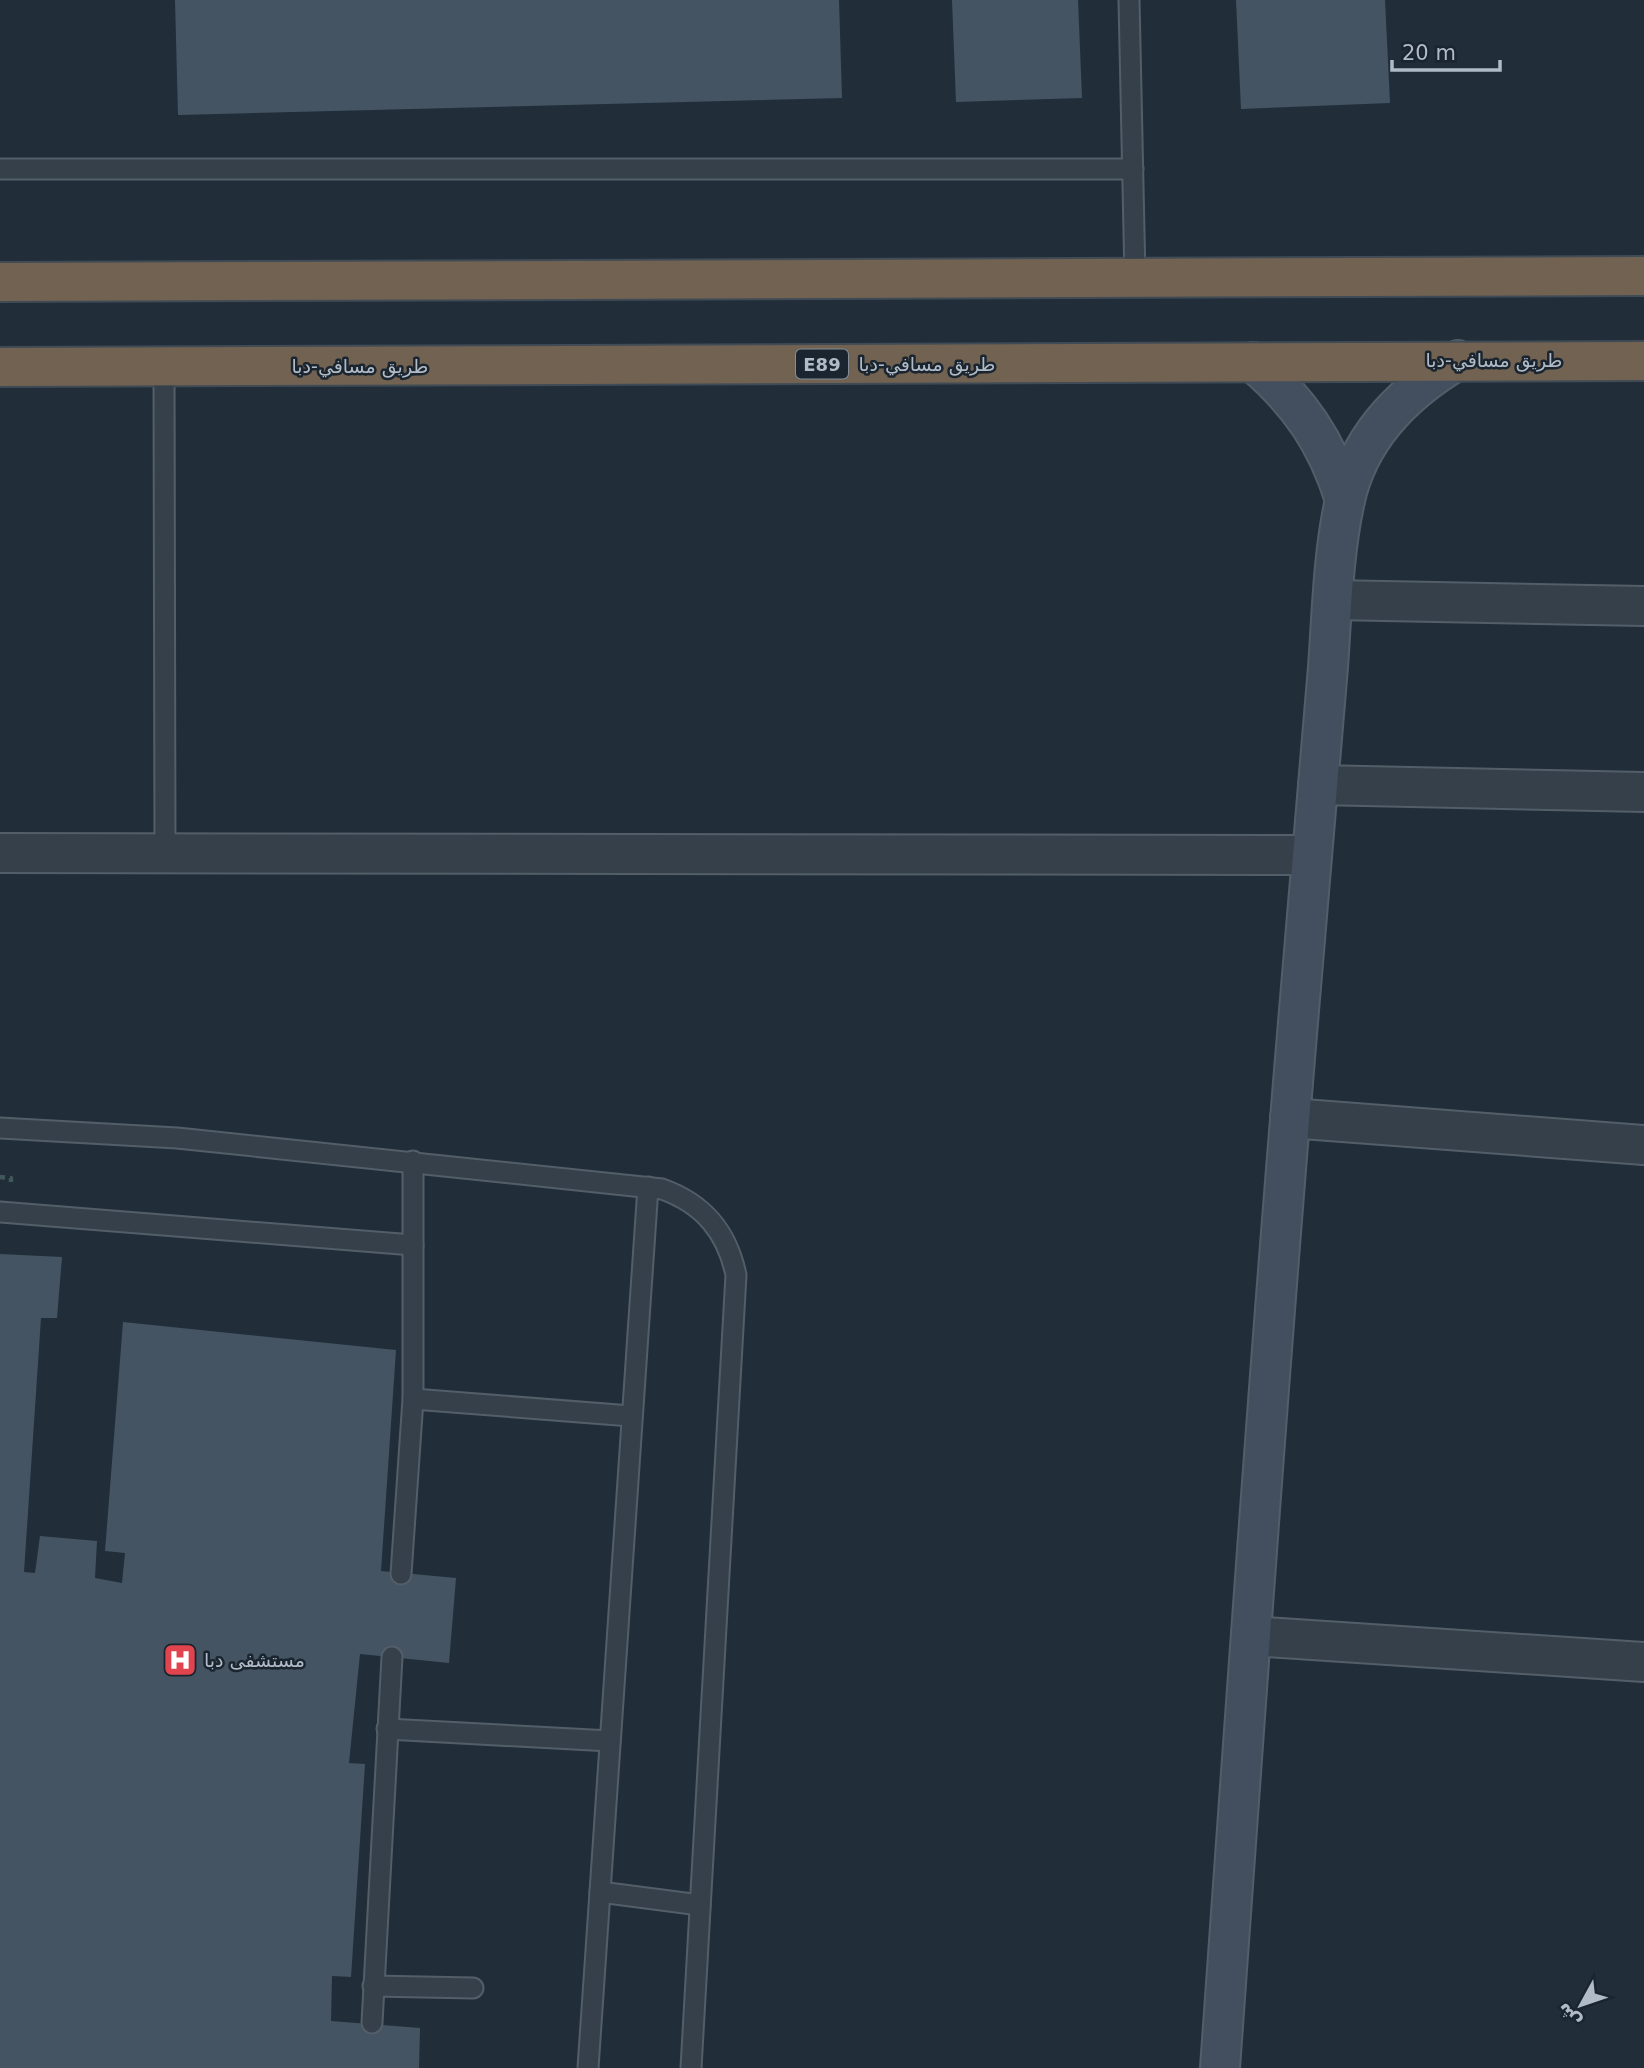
<svg xmlns="http://www.w3.org/2000/svg" width="1644" height="2068" font-family="'DejaVu Sans',Cairo,sans-serif">
  <rect width="100%" height="100%" fill="#212e3a"/>
  <!-- building -->
  <g fill="#445462">
    <polygon points="175,0 839,0 842,98 178,115"/>
    <polygon points="952,0 1078,0 1082,98 956,102"/>
    <polygon points="1236,0 1385,0 1390,103 1241,109"/>
    <polygon points="0,1254 62,1257 57,1318 41,1318 24,1572 35,1573 40,1536 97,1541 95,1578 122,1583 125,1553 105,1551 123,1322 396,1350 381,1571 456,1578 449,1663 360,1654 349,1763 365,1764 351,1977 332,1976 331,2021 420,2028 419,2068 0,2068"/>
  </g>
  <g fill="none" stroke-linecap="round" stroke-linejoin="round">
    <defs>
      <g id="lane">
        <polyline points="1129,0 1135,278"/>
        <polyline points="0,169 1133,169"/>
        <polyline points="164,366 165,853"/>
        <path d="M0 1128 177 1138 662 1189C704 1204 727 1232 736 1275L691 2068"/>
        <polyline points="0,1212 413,1245"/>
        <polyline points="413,1399 631,1416"/>
        <polyline points="401,1574 413,1399 413,1161"/>
        <polyline points="387,1729 610,1741"/>
        <polyline points="600,1892 700,1905"/>
        <polyline points="373,1986 473,1988"/>
        <polyline points="372,2023 392,1657"/>
        <polyline points="588,2068 648,1187"/>
      </g>
      <g id="street">
        <polyline points="1333,600 1644,606"/>
        <polyline points="1318,785 1644,792"/>
        <polyline points="0,853 1312,855"/>
        <polyline points="1290,1118 1644,1145"/>
        <polyline points="1251,1636 1644,1662"/>
      </g>
      <g id="secondary">
        <path d="M1253 362C1299 401 1327 442 1345 500"/>
        <path d="M1220 2068C1246 1704 1271 1339 1302 975 1311 873 1319 770 1328 667 1332 612 1333 554 1345 500 1359 437 1404 392 1458 360"/>
      </g>
      <g id="highway">
        <polyline points="0,282 1644,276"/>
        <polyline points="0,367 1644,361"/>
      </g>
    </defs>
    <!-- lane casing -->
    <use href="#lane" stroke="#535e68" stroke-width="23"/>
    <!-- street casing -->
    <use href="#street" stroke="#535e68" stroke-width="42"/>
    <!-- secondary casing -->
    <use href="#secondary" stroke="#535e68" stroke-width="42"/>
    <!-- highway casing -->
    <use href="#highway" stroke="#404b55" stroke-width="42"/>
    <!-- path -->
    <polyline stroke="#415858" stroke-width="4.5" stroke-dasharray="5 5" stroke-linecap="butt" points="0,1177 11,1178 11,1187"/>
    <!-- lane -->
    <use href="#lane" stroke="#35404b" stroke-width="19"/>
    <!-- street -->
    <use href="#street" stroke="#35404b" stroke-width="38"/>
    <!-- secondary -->
    <use href="#secondary" stroke="#434f5e" stroke-width="38"/>
    <!-- highway -->
    <use href="#highway" stroke="#716252" stroke-width="38"/>
  </g>
  <!-- icons -->
  <defs>
    <symbol id="hospital-square" viewBox="-11 -11 22 22"><rect x="-9" y="-9" width="18" height="18" rx="4" fill="#e0444e" stroke="#1a252f"/><path d="M-5-5h3v3.5h4V-5h3V5h-3V1.5h-4V5h-3Z" fill="#fff"/></symbol>
  </defs>
  <g fill-rule="evenodd">
    <use href="#hospital-square" x="161" y="1641" width="38" height="38"/>
  </g>
  <g text-anchor="middle" dominant-baseline="central" stroke-width="5" stroke-linejoin="round" paint-order="stroke">
    <!-- shield labels -->
    <rect fill="#1a252f" stroke="#838e99" stroke-width="2" x="796" y="349.5" width="52" height="29" rx="5"/>
    <g font-size="18" font-weight="bold" fill="#b0bbc7">
      <text x="822" y="364">E89</text>
    </g>
    <!-- street labels -->
    <g font-size="19" fill="#b0bbc7" stroke="#1a252f">
      <text x="1494" y="360">طريق مسافي-دبا</text>
      <text x="927" y="364">طريق مسافي-دبا</text>
      <text x="360" y="366">طريق مسافي-دبا</text>
    </g>
    <!-- poi labels -->
    <g font-size="19" fill="#b0bbc7" stroke="#1a252f" text-anchor="start">
      <text x="204" y="1660">مستشفى دبا</text>
    </g>
  </g>
  <!-- north arrow -->
  <g transform="translate(1581 2005) rotate(230)" stroke="#1a252f" stroke-width="5" paint-order="stroke">
  <path d="M0-5L12 26L0 18L-12 26Z" fill="#b0bbc7"/>
  <text y="-10" font-size="19" font-weight="bold" text-anchor="middle" fill="#b0bbc7">ش</text>
  </g>
  <!-- scale -->
  <path d="M1392 60v10h108v-10" fill="none" stroke="#b0bbc7" stroke-width="3.5"/>
  <text x="1402" y="60" font-size="21" fill="#b0bbc7" stroke="#1a252f" stroke-width="5" paint-order="stroke">20 m</text>
</svg>
